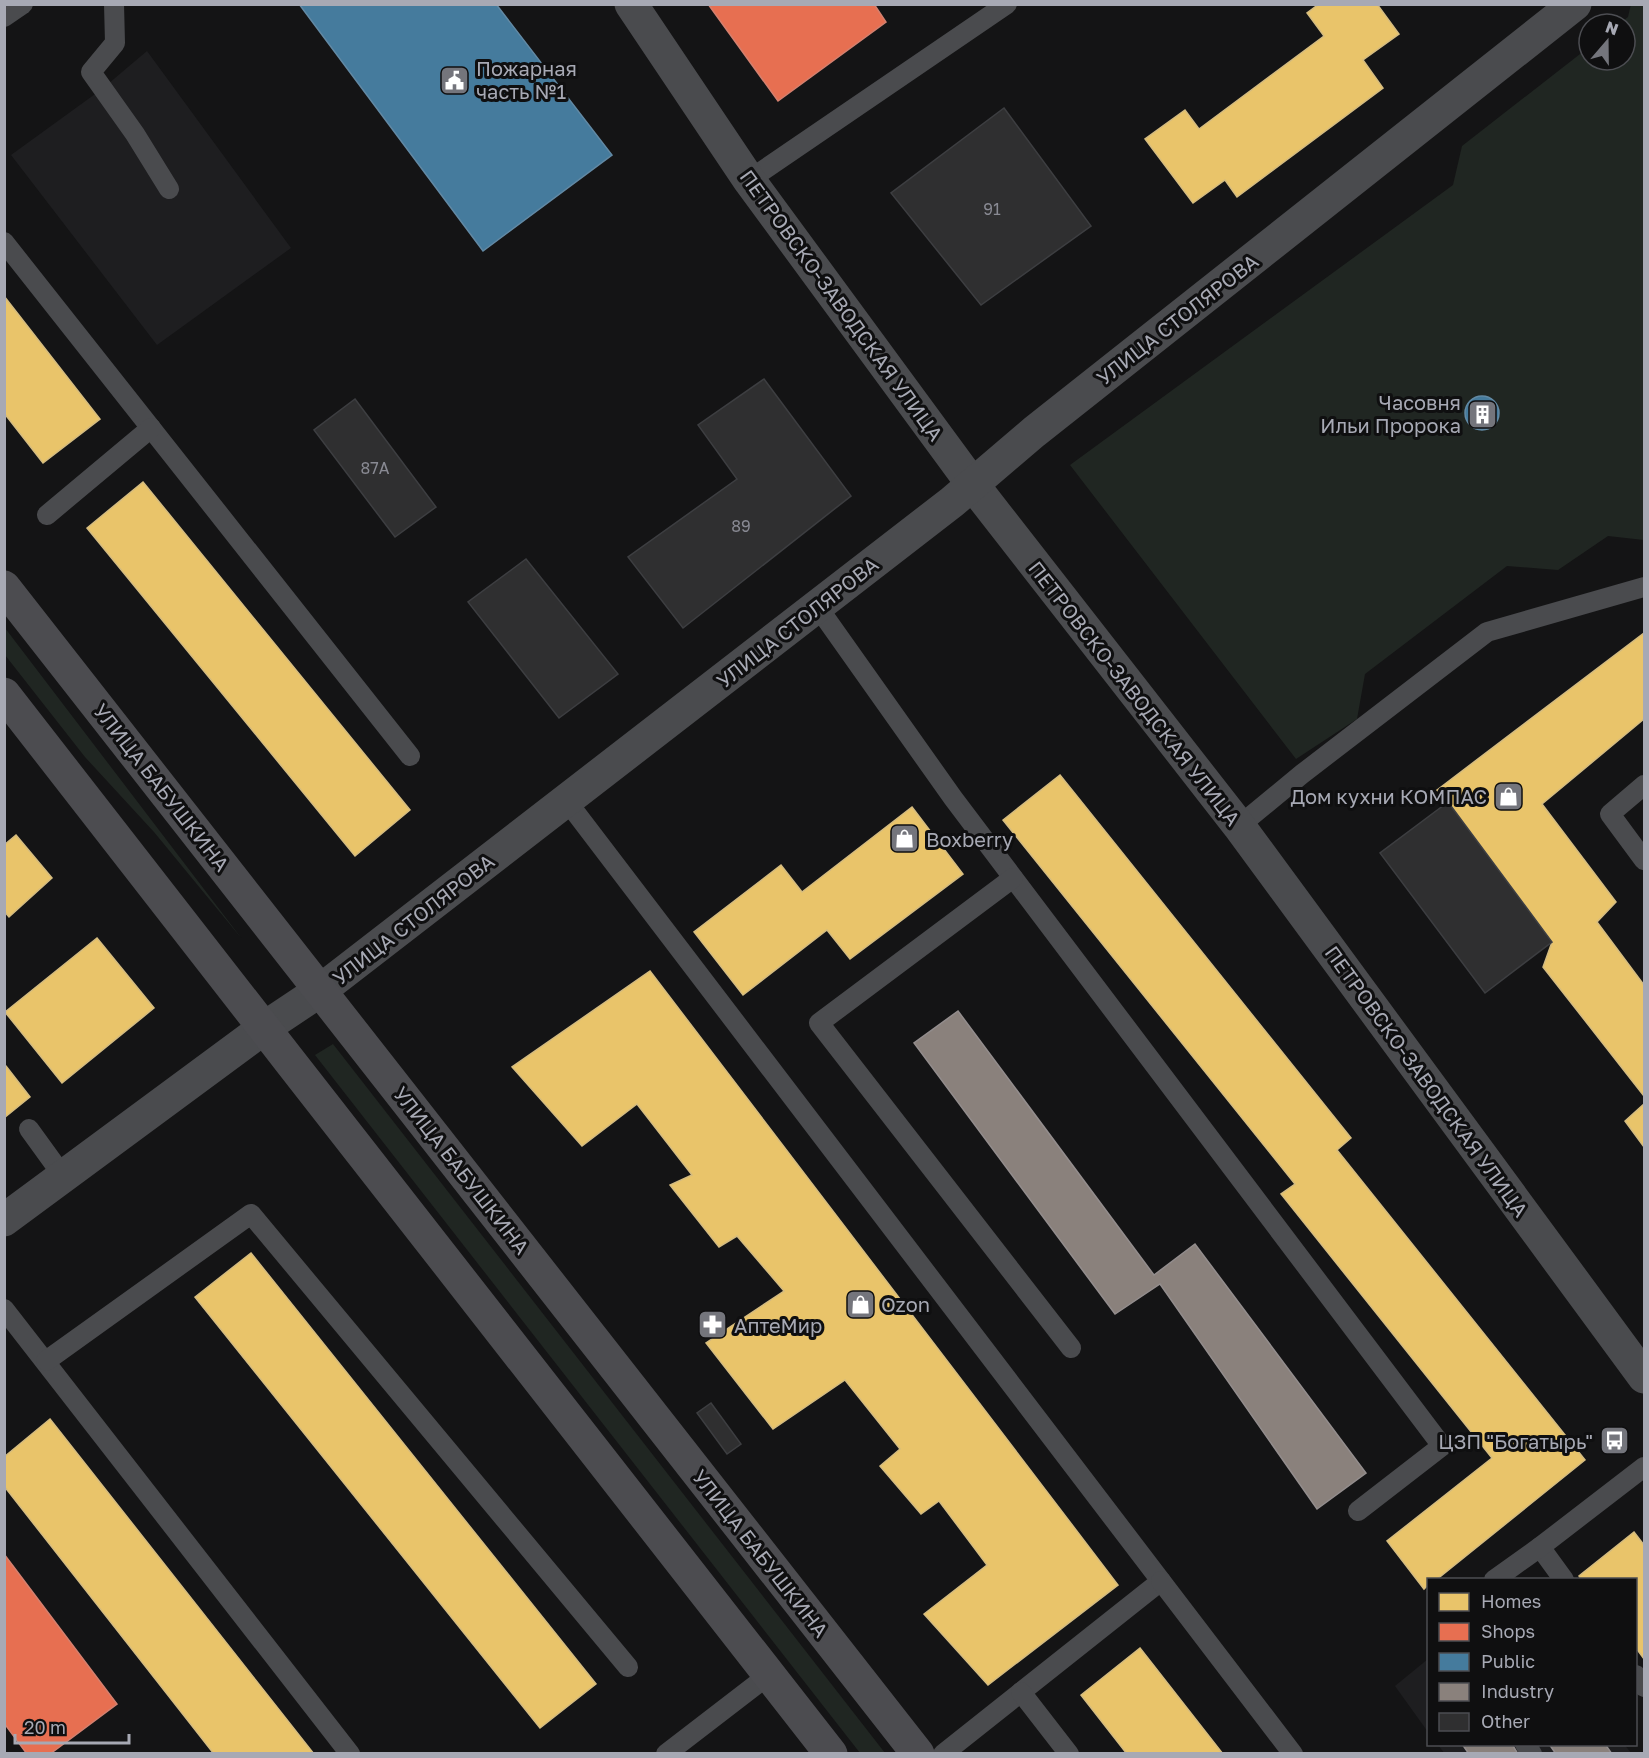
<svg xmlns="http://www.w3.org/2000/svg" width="1649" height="1758" font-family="'Golos Text',sans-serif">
  <rect width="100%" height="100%" fill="#141415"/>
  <!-- built -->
  <g fill="#1e1e20">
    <polygon points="147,51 291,248 157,345 11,155 102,89"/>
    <polygon points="1428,1659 1428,1732 1395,1686"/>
    <polygon points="1624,1744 1631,1753 1445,1754 1438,1745"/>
  </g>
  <!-- green -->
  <g fill="#202622">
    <polygon points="1631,4 1644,5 1644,540 1608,536 1558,570 1507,566 1365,674 1357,719 1296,759 1070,465 1453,185 1462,146 1589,47 1589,60 1625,60 1625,24 1619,24 1628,17"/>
    <polygon points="5,628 242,939 154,832 85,757 5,655"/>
    <polygon points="333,1044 885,1753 860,1753 315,1055"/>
  </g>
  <!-- homes -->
  <g fill="#e9c46a" stroke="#d5bc80" stroke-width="1.5">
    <polygon points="1319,4 1377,4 1399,34 1363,60 1383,88 1237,197 1225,180 1193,203 1145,139 1185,110 1199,129 1324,36 1307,13"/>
    <polygon points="4,296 100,419 43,463 4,413"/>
    <polygon points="143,482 410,810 355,856 87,528"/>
    <polygon points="1644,633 1644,719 1542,804 1616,902 1597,922 1644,985 1644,1096 1543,967 1552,942 1448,802 1437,790"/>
    <polygon points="1060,775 1351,1138 1337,1150 1585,1460 1436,1580 1428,1580 1428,1585 1424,1589 1387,1541 1492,1458 1281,1194 1295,1184 1003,820"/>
    <polygon points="912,807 963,874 850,959 827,930 743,995 694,932 781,865 802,892"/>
    <polygon points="16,835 52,878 9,917 4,911 4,845"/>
    <polygon points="97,938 154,1008 62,1083 5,1012"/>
    <polygon points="650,971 1118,1585 988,1685 924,1614 987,1565 939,1501 921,1514 880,1466 900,1449 845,1380 773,1429 706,1343 784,1291 737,1236 719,1247 670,1185 692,1175 637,1104 582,1146 512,1067"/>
    <polygon points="4,1066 6,1066 30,1097 4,1118"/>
    <polygon points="1644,1104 1644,1147 1625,1121"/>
    <polygon points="251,1253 596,1684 540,1728 195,1297"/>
    <polygon points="50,1419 314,1754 214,1754 4,1486 4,1457"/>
    <polygon points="1634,1532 1644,1545 1644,1659 1636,1648 1636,1580 1581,1580 1579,1576"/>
    <polygon points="1140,1648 1223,1754 1127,1754 1081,1695"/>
  </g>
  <!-- shops -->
  <g fill="#e76f51" stroke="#d4806f" stroke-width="1.5">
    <polygon points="708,4 874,4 886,22 778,101"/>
    <polygon points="4,1554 117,1704 50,1754 27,1754 4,1723"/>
  </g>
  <!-- public -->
  <g fill="#457b9d" stroke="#6289a4" stroke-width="1.5">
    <polygon points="299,4 496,4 612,155 483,251"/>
    <circle cx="1482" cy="413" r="17"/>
  </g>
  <!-- industry -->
  <g fill="#8a817c" stroke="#938d8d" stroke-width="1.5">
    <polygon points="958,1011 1154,1275 1195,1244 1366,1473 1317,1509 1160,1284 1115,1314 914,1043"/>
    <polygon points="1462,1744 1512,1744 1518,1754 1469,1754"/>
    <polygon points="1549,1744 1605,1744 1612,1754 1556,1754"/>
  </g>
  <!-- building -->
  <g fill="#2f2f30" stroke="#3d3e41" stroke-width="1.5">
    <polygon points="1004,108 1091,226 981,305 891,193"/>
    <polygon points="764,379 851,496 683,628 628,557 737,479 698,425"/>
    <polygon points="355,399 436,507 395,537 314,430"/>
    <polygon points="526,559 618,674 559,718 468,602"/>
    <polygon points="1448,802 1552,942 1485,993 1380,853"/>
    <polygon points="711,1403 741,1444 727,1454 697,1413"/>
  </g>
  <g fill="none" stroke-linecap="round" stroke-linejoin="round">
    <!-- service -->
    <g stroke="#4a4b4e" stroke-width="20">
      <polyline points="114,4 115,43 91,72 135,134 169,189"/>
      <polyline points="4,17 23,4"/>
      <polyline points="749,180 1007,4"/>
      <polyline points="4,242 410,756"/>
      <polyline points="47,515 151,428"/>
      <polyline points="817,606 953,798 1442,1446 1358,1511"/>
      <polyline points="1644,785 1610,814 1644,860"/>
      <polyline points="566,800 1161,1581 943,1754"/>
      <polyline points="1239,826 1302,774 1487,632 1644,587"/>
      <polyline points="1013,878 819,1023 1071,1348"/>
      <polyline points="29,1129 63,1176"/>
      <polyline points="4,1309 350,1754"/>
      <polyline points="46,1361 251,1214 628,1667"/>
      <polyline points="1540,1547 1564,1580"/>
      <polyline points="1494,1580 1540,1547 1644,1467"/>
      <polyline points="1161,1581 1293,1754"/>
      <polyline points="1636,1675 1644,1687"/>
      <polyline points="1021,1692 1069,1754"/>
      <polyline points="1525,1744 1532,1754"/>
      <polyline points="666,1754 770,1674"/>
    </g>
    <!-- minor -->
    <g stroke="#4a4b4e" stroke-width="33">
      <polyline points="631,4 749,180 973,485 1239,826 1644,1377"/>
      <polyline points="4,1220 264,1028 321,990 952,502 1034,432 1575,4"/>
    </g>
    <!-- primary -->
    <g stroke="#4c4c50" stroke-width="33">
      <polyline points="4,587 918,1754"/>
      <polyline points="4,694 292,1064 831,1754"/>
    </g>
  </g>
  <!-- icons -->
  <defs>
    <symbol id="civic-square" viewBox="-11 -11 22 22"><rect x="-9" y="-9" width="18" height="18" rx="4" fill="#74757c" stroke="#0f0f10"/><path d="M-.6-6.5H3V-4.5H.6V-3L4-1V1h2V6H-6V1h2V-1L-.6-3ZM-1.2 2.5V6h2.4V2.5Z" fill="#fff"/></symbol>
    <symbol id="building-square" viewBox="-11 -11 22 22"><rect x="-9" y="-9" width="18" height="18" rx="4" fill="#74757c" stroke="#0f0f10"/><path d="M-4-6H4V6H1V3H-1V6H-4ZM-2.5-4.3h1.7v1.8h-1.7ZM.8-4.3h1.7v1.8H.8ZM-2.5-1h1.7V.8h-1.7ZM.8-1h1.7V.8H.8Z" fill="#fff"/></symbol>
    <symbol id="shop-square" viewBox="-11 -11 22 22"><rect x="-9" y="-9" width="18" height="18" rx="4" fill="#74757c" stroke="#0f0f10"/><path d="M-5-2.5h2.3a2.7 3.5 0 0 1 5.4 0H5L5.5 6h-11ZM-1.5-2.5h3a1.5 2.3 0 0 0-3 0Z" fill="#fff"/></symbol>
    <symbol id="pharmacy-square" viewBox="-11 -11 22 22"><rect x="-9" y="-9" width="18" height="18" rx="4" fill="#74757c" stroke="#0f0f10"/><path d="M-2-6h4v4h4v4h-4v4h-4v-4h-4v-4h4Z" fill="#fff"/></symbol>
    <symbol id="bus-square" viewBox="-11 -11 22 22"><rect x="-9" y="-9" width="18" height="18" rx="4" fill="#74757c" stroke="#0f0f10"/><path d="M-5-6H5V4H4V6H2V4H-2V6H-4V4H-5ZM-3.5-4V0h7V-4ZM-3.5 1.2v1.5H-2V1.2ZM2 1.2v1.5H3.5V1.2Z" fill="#fff"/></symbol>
  </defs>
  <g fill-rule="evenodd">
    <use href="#civic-square" x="438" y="64" width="33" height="33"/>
    <use href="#building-square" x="1466" y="398" width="33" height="33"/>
    <use href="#shop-square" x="1492" y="780" width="33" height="33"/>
    <use href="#shop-square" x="888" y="822" width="33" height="33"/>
    <use href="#shop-square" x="844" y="1288" width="33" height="33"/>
    <use href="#pharmacy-square" x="696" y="1308" width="33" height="33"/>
    <use href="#bus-square" x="1598" y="1424" width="33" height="33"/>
  </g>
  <g text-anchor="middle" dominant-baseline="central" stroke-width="6" stroke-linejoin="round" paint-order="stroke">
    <!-- number labels -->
    <g font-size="16" fill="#898a93">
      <text x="992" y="209">91</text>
      <text x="375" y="468">87А</text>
      <text x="741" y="526">89</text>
    </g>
    <!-- poi labels -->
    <g font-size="20" fill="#a7a9b4" stroke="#0f0f10" text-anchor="start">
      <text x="476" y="68">Пожарная<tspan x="476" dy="23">часть №1</tspan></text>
      <text x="1461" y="402" text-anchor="end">Часовня<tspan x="1461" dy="23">Ильи Пророка</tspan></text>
      <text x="1487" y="796" text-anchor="end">Дом кухни КОМПАС</text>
      <text x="926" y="839">Boxberry</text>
      <text x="881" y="1304">Ozon</text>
      <text x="734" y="1325">АптеМир</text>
      <text x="1593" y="1441" text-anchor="end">ЦЗП "Богатырь"</text>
    </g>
    <!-- street labels -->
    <g font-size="20" fill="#a7a9b4" stroke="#0f0f10">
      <text transform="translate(842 305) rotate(54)">ПЕТРОВСКО-ЗАВОДСКАЯ УЛИЦА</text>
      <text transform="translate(1177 319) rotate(-38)">УЛИЦА СТОЛЯРОВА</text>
      <text transform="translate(797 622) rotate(-38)">УЛИЦА СТОЛЯРОВА</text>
      <text transform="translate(1135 693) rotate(52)">ПЕТРОВСКО-ЗАВОДСКАЯ УЛИЦА</text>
      <text transform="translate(162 787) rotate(52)">УЛИЦА БАБУШКИНА</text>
      <text transform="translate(413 919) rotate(-38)">УЛИЦА СТОЛЯРОВА</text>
      <text transform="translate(1427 1081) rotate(54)">ПЕТРОВСКО-ЗАВОДСКАЯ УЛИЦА</text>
      <text transform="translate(462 1170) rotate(52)">УЛИЦА БАБУШКИНА</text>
      <text transform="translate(761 1553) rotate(52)">УЛИЦА БАБУШКИНА</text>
    </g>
  </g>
  <!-- border -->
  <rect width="1649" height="1758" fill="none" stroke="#a7a9b4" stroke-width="12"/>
  <!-- legend -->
  <rect x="1427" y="1578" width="210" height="168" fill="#0f0f10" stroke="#4c4d52" stroke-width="1.5"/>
  <rect x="1439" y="1593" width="30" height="18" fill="#e9c46a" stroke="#4c4d52" stroke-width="1.5"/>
  <text x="1481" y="1608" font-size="18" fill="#a7a9b4">Homes</text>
  <rect x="1439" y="1623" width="30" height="18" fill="#e76f51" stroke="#4c4d52" stroke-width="1.5"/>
  <text x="1481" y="1638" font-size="18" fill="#a7a9b4">Shops</text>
  <rect x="1439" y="1653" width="30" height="18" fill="#457b9d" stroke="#4c4d52" stroke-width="1.5"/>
  <text x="1481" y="1668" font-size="18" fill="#a7a9b4">Public</text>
  <rect x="1439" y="1683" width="30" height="18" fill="#8a817c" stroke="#4c4d52" stroke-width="1.5"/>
  <text x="1481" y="1698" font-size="18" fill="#a7a9b4">Industry</text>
  <rect x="1439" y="1713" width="30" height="18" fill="#2f2f30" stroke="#4c4d52" stroke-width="1.5"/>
  <text x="1481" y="1728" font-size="18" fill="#a7a9b4">Other</text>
  <!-- north arrow -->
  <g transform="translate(1607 42) rotate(20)"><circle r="28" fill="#0f0f10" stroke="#4c4d52" stroke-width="1.5"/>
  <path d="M0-4.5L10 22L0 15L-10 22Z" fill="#74757c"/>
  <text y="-9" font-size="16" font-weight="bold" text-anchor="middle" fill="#a7a9b4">N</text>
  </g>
  <!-- scale -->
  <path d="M15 1734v9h114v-9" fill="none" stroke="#a7a9b4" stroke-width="3"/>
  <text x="24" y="1734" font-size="18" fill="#a7a9b4" stroke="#0f0f10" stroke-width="4.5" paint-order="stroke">20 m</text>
</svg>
